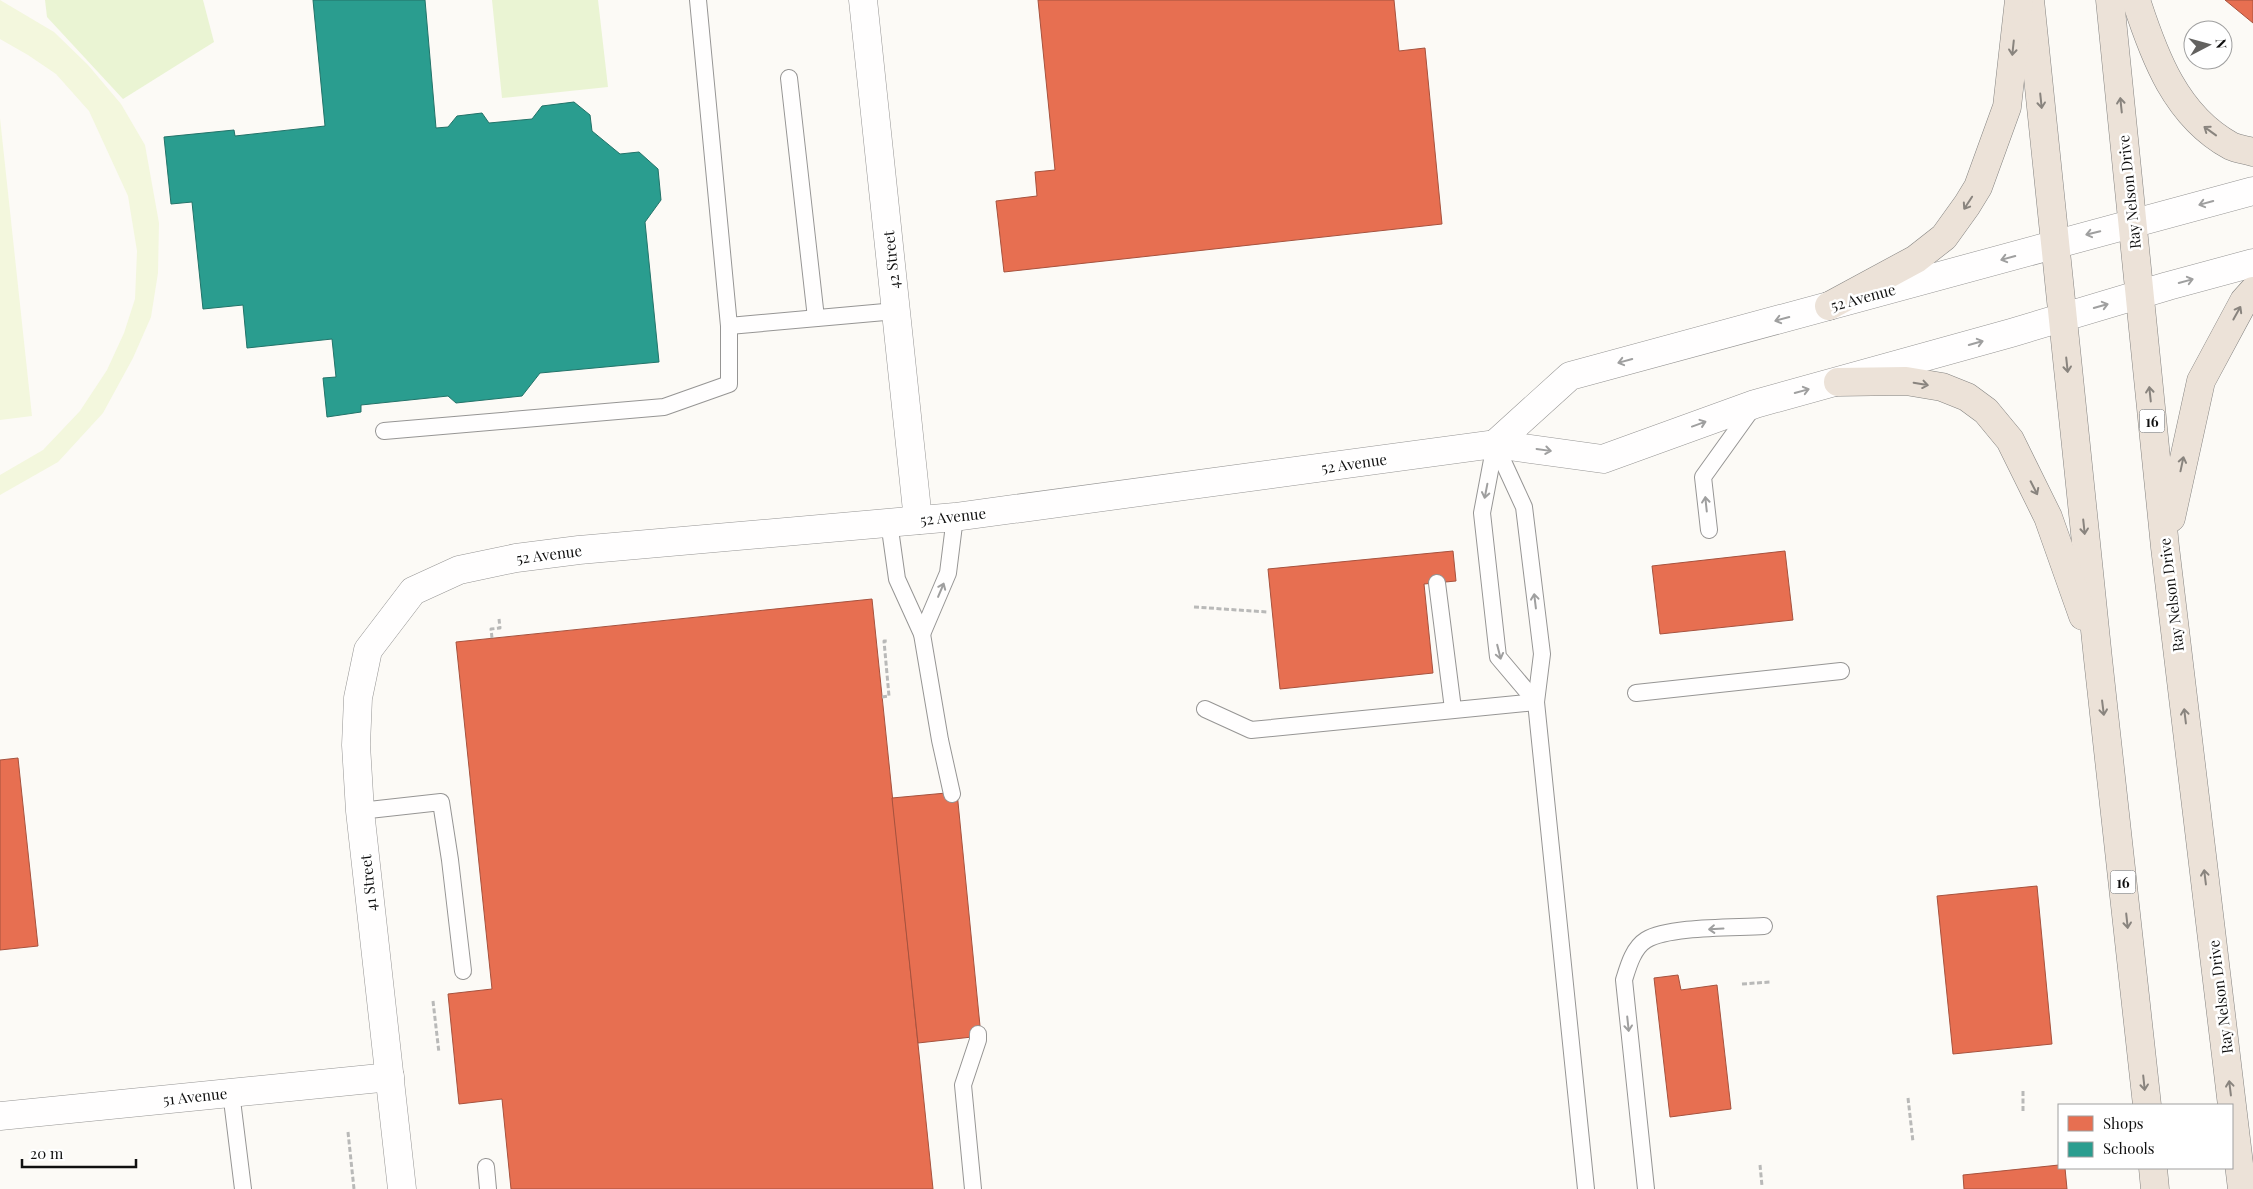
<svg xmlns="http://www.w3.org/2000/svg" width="2253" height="1189" font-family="'Playfair Display',serif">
  <rect width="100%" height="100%" fill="#fcfaf6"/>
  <!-- green -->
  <g fill="#eaf4d3">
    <polygon points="45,0 203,0 214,42 123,99 47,17"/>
    <polygon points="492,0 598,0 608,87 502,98"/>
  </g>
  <!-- pitch -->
  <g fill="#f3f7dd">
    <polygon points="0,0 54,32 88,65 121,104 145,145 159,223 158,273 151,317 133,358 103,413 58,462 0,495 0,475 43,450 80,411 107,370 124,333 135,299 137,251 128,196 89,111 56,74 28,55 0,39"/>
    <polygon points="0,118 32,416 0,420"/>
  </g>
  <!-- shops -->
  <g fill="#e76f51" stroke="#a6523e">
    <polygon points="1038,0 1394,0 1399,51 1425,48 1442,224 1004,272 996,201 1037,196 1035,172 1055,170"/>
    <polygon points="2225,0 2253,0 2253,23"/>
    <polygon points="1453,551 1456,581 1424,584 1433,673 1280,689 1268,569"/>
    <polygon points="1785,551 1793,620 1660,634 1652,566"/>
    <polygon points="872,599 933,1189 511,1189 502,1099 459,1104 448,994 492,989 456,642"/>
    <polygon points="18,758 38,946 0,950 0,760"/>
    <polygon points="957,792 981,1036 918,1043 892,798"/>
    <polygon points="2037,886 2052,1044 1953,1054 1937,896"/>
    <polygon points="1678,975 1681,990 1717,985 1731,1109 1670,1117 1654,978"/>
    <polygon points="2059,1165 2059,1168 2065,1168 2067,1189 1964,1189 1963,1175"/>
  </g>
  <!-- schools -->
  <polygon fill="#2a9d8f" stroke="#227369" points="313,0 425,0 436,128 448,127 457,116 482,113 489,123 532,119 542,106 574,102 590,115 592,131 620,154 639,152 658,169 661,200 645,222 659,362 540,373 522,396 456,403 448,396 361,405 361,412 327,417 323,378 336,377 332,339 247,348 243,305 203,309 192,202 171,204 164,137 234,130 235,136 325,126"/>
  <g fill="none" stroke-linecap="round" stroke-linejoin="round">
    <defs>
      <g id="service">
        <polyline points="698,0 729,326 896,311"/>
        <polyline points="789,78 816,318"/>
        <polyline points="384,431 664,407 729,384 729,326"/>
        <polyline points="1495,444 1524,507 1542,654 1536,702 1586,1189"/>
        <polyline points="1495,444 1482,513 1498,657 1536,702"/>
        <polyline points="889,522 897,579 922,634 940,740 952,794"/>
        <polyline points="1709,530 1703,477 1754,406"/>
        <polyline points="1437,583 1453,709"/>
        <polyline points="922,634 948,573 955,517"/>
        <polyline points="1636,693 1841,671"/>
        <polyline points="1205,709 1251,730 1536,702"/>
        <polyline points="360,811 441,802 450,860 463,971"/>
        <polyline points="231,1092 243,1189"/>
        <polyline points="486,1167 488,1189"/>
        <polyline points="973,1189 963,1085 978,1040 978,1034"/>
        <path d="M1646 1189 1624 980C1628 967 1633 948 1646 940 1669 926 1735 928 1764 926"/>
      </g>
      <g id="minor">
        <polyline points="863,0 918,520"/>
        <polyline points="0,1116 390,1077"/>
      </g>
      <g id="tertiary">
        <polyline points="1495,444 1570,376 2253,191"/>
        <polyline points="402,1189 360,811 356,745 358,698 368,650 413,591 459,570 516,558 579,550 955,517 1495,444 1603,459 1755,404 2011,333 2168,286 2253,263"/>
      </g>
      <g id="trunk">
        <polyline points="2030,0 2098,659 2147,1105"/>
        <polyline points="2110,0 2165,547 2242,1189"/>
        <path d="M2136 0C2154 56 2176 116 2231 146 2237 149 2246 150 2253 152"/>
        <polyline points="1829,306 1916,259 1944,237 1967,205 1978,187 2007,107 2019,0"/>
        <polyline points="1838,382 1906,381 1942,387 1967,397 1986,411 2010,440 2048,517 2083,616"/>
        <polyline points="2171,518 2201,381 2244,301 2253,291"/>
        <polyline points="2153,1168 2155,1189"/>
      </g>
    </defs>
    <!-- service casing -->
    <use href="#service" stroke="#969594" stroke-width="18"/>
    <!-- minor casing -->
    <use href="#minor" stroke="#969594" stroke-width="29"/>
    <!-- tertiary casing -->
    <use href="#tertiary" stroke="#969594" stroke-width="29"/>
    <!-- trunk casing -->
    <use href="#trunk" stroke="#848381" stroke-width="29"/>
    <!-- path -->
    <g stroke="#b9b9b8" stroke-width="3" stroke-dasharray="5 2.5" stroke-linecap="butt">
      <polyline points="1194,607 1267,612"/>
      <polyline points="492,638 491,629 500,628 499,619"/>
      <polyline points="882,697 889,696 884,641 888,641"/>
      <polyline points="1742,984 1770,982"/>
      <polyline points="433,1001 439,1053"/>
      <polyline points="2023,1091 2023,1113"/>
      <polyline points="1908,1098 1913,1142"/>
      <polyline points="348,1132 354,1189"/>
      <polyline points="1760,1165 1762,1186"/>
    </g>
    <!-- service -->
    <use href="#service" stroke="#fffefe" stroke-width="16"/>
    <!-- minor -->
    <use href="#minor" stroke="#fffefe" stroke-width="28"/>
    <!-- tertiary -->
    <use href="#tertiary" stroke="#fffefe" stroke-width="28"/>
    <!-- trunk -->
    <use href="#trunk" stroke="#ece2d8" stroke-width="28"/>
  </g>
  <!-- one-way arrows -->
  <defs><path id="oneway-shaft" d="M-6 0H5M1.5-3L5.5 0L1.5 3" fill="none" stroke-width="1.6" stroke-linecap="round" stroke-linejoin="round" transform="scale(1.25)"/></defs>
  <g stroke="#89847e">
    <use href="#oneway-shaft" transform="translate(2013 48) rotate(96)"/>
    <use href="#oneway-shaft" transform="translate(2041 101) rotate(84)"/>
    <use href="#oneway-shaft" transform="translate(2121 105) rotate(-96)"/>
    <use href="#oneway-shaft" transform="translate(2210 131) rotate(-144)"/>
    <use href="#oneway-shaft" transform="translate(1968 203) rotate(123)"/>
    <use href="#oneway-shaft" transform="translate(2237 313) rotate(-61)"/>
    <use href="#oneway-shaft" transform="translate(2067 365) rotate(84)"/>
    <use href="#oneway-shaft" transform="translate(1921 384) rotate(10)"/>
    <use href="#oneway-shaft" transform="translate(2150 394) rotate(-96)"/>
    <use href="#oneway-shaft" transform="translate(2182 464) rotate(-78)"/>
    <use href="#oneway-shaft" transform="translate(2034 488) rotate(63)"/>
    <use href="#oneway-shaft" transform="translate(2084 527) rotate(84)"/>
    <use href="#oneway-shaft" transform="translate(2103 708) rotate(83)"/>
    <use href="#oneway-shaft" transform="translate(2185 716) rotate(-97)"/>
    <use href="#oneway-shaft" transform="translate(2205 877) rotate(-97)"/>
    <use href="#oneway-shaft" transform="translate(2127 921) rotate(84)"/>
    <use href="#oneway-shaft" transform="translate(2144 1083) rotate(84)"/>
    <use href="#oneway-shaft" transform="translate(2230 1088) rotate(-97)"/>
  </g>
  <g stroke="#9f9f9f">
    <use href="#oneway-shaft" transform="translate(2206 203) rotate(165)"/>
    <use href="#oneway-shaft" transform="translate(2093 233) rotate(166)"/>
    <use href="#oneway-shaft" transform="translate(2008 258) rotate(165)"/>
    <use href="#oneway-shaft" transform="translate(2186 281) rotate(-15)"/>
    <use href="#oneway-shaft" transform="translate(2101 306) rotate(-16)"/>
    <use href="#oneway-shaft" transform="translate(1782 319) rotate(165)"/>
    <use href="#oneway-shaft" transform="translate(1976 343) rotate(-16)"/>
    <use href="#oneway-shaft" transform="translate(1625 361) rotate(165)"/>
    <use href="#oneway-shaft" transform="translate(1802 391) rotate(-15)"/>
    <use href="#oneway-shaft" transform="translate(1699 424) rotate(-20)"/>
    <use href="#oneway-shaft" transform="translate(1544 450) rotate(8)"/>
    <use href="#oneway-shaft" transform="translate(1486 491) rotate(101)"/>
    <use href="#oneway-shaft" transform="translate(1706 504) rotate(-96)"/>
    <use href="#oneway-shaft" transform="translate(941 590) rotate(-67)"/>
    <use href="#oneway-shaft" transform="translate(1535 601) rotate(-97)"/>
    <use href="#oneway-shaft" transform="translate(1499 652) rotate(76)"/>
    <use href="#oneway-shaft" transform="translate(1716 929) rotate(177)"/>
    <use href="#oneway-shaft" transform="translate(1628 1024) rotate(84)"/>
  </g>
  <g text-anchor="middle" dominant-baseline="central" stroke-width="5" stroke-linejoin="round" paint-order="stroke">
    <!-- shield labels -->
    <g fill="#fff" stroke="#585858" stroke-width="1">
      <rect x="2139.5" y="409.5" width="25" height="23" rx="4"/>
      <rect x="2110.5" y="870.5" width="25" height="23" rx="4"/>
    </g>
    <g font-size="14" font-weight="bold" fill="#101010">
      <text x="2152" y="421">16</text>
      <text x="2123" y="882">16</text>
    </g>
    <!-- street labels -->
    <g font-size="15" fill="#101010" stroke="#fff">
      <text transform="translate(2129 192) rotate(-96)">Ray Nelson Drive</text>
      <text transform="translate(891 260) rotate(-96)">42 Street</text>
      <text transform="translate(1863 297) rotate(-15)">52 Avenue</text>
      <text transform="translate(1354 463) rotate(-8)">52 Avenue</text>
      <text transform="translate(953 516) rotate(-6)">52 Avenue</text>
      <text transform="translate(549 554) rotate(-7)">52 Avenue</text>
      <text transform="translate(2171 595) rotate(-97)">Ray Nelson Drive</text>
      <text transform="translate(368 883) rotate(-96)">41 Street</text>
      <text transform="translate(2220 997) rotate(-97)">Ray Nelson Drive</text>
      <text transform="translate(195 1096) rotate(-6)">51 Avenue</text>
    </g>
  </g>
  <!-- legend -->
  <rect x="2058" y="1104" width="175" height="65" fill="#ffffff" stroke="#9f9f9f"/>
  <rect x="2068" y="1116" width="25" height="15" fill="#e76f51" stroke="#9f9f9f"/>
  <text x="2103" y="1129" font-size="15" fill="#101010">Shops</text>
  <rect x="2068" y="1142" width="25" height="15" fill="#2a9d8f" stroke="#9f9f9f"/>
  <text x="2103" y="1154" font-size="15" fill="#101010">Schools</text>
  <!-- north arrow -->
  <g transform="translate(2208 45) rotate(84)"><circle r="24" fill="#ffffff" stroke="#9f9f9f"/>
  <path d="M0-4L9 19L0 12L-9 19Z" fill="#636260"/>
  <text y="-8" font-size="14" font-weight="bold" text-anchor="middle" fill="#101010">N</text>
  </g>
  <!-- scale -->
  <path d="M22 1159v8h114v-8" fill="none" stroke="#101010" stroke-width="2.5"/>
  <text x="30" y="1159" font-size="15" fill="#101010" stroke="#ffffff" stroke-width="4" paint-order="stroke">20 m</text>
</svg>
